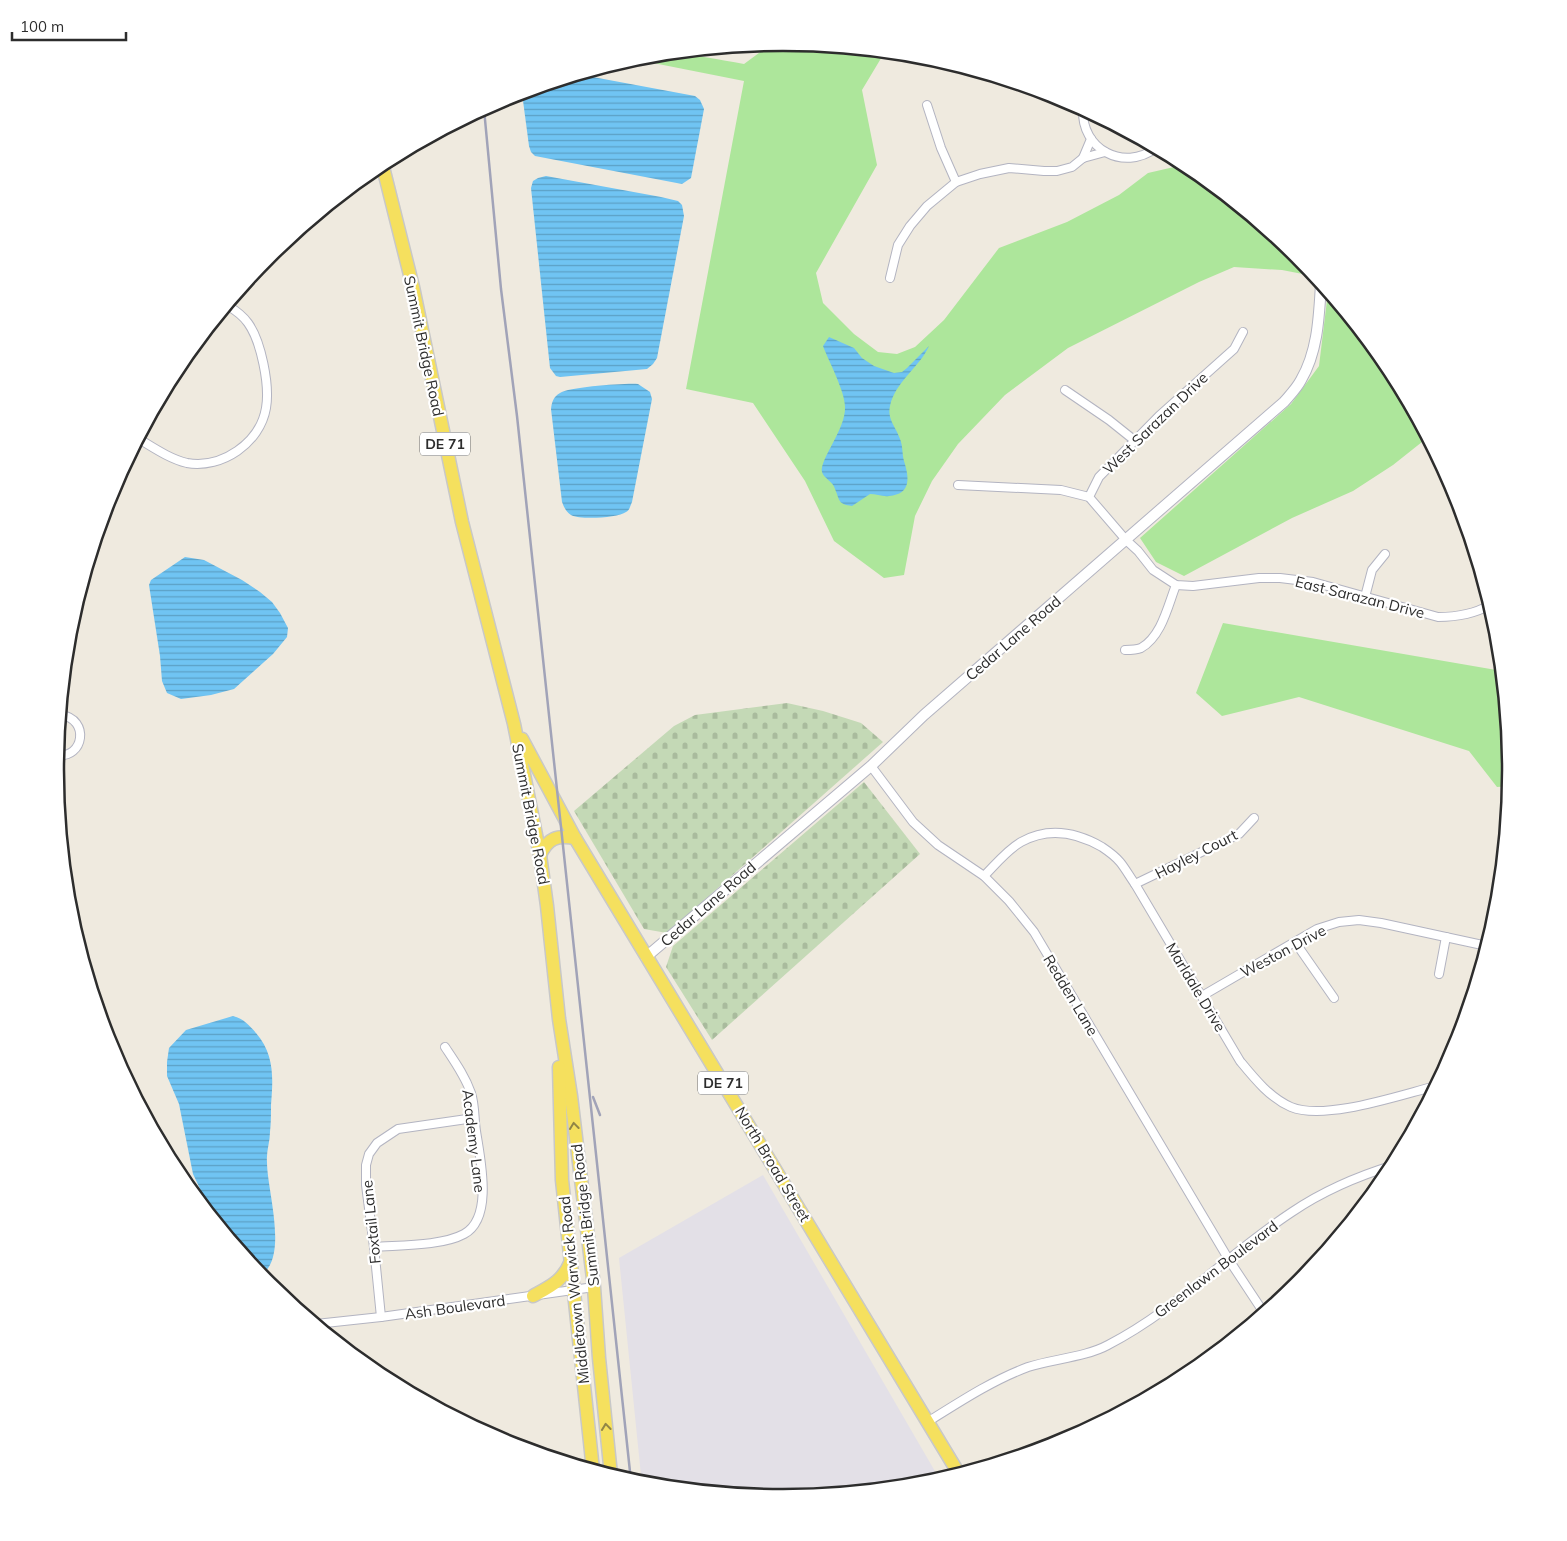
<svg xmlns="http://www.w3.org/2000/svg" width="1567" height="1541" font-family="Mulish,sans-serif">
  <defs>
    <pattern id="cemetery-stones" width="16" height="16" patternUnits="userSpaceOnUse" patternTransform="scale(1.25)"><rect width="16" height="16" fill="#c4d9b6"/><path d="M2 7V4a2 2 0 0 1 4 0v3zM10 15v-3a2 2 0 0 1 4 0v3z" fill="#a9bb9d"/></pattern>
    <pattern id="water-rules" width="6" height="5" patternUnits="userSpaceOnUse" patternTransform="scale(1.25)"><rect width="6" height="5" fill="#70c4f3"/><path d="M0 2.5h6" fill="none" stroke="#5ca0c5"/></pattern>
  </defs>
  <rect width="100%" height="100%" fill="#efeadf"/>
  <!-- industrial -->
  <polygon fill="#e3e0e7" points="763,1175 936,1473 914,1486 784,1498 642,1485 619,1258"/>
  <!-- grass -->
  <g fill="#ade69b">
    <path d="M784 43 886 53 883 55 862 90 877 165 816 273 823 303 854 334 878 352 897 354 915 347 944 320 999 248 1067 222 1119 195 1148 173 1174 167 1201 176 1298 256 1313 273V276L1282 270 1234 267 1199 282 1068 348 1005 395 958 444 932 481 915 516 904 575 884 578 834 541 805 481 753 403 686 389 744 81 633 59C670 48 708 58 744 64L771 44Z"/>
    <polygon points="1328,292 1389,366 1426,435 1422,442 1393,465 1353,491 1292,518 1184,576 1156,562 1140,538 1291,404 1319,366"/>
    <polygon points="1223,623 1502,671 1511,771 1510,786 1497,787 1469,751 1299,697 1222,716 1196,693"/>
  </g>
  <!-- cemetery -->
  <g fill="url(#cemetery-stones)">
    <polygon points="787,703 823,711 861,723 883,742 667,933 644,929 574,811 674,726 695,715"/>
    <polygon points="864,782 920,854 712,1040 666,967 673,946"/>
  </g>
  <!-- water -->
  <g fill="url(#water-rules)">
    <polygon points="582,75 695,96 700,100 704,109 691,178 682,184 535,156 531,152 529,146 522,93"/>
    <polygon points="546,176 661,197 678,201 682,205 684,216 657,358 653,364 647,369 560,377 556,376 550,368 531,188 533,181 538,178"/>
    <path d="M829 337 854 348 862 358 874 366 894 373 902 372 907 368 929 346C919 368 895 382 890 406 887 419 896 427 900 439 903 446 902 454 904 461 909 477 912 494 889 496 883 497 876 494 870 494L852 506C838 504 840 501 835 489 833 481 824 479 822 472 819 460 846 429 845 407 845 391 829 362 823 346Z"/>
    <path d="M638 384 650 392 652 399 632 502C630 506 630 510 626 512 618 518 580 520 571 515 566 512 564 507 562 502L551 409C552 402 553 397 560 393 569 387 625 383 638 384Z"/>
    <polygon points="185,557 204,560 242,580 260,592 272,602 280,613 288,628 287,637 273,654 234,689 211,695 181,699 167,693 162,681 160,656 149,585 151,580"/>
    <path d="M233 1016C244 1019 249 1025 256 1033 275 1055 273 1079 271 1105 271 1114 271 1123 270 1132 270 1142 266 1152 267 1162 267 1191 289 1257 261 1275L201 1202 202 1193 193 1174 179 1104 167 1076V1062L169 1048 186 1030Z"/>
  </g>
  <g fill="none" stroke-linecap="round" stroke-linejoin="round">
    <defs>
      <g id="minor">
        <polyline points="927,105 941,148 956,182"/>
        <path d="M1083 109C1081 149 1123 172 1156 148"/>
        <polyline points="1083,158 1091,139"/>
        <polyline points="890,278 898,245 910,226 927,206 956,182 980,174 1009,168 1044,171 1057,171 1072,167 1083,158 1105,152"/>
        <path d="M1243 332 1234 349 1159 416 1099 477 1089 497 1126 540 1138 551 1153 570 1176 585 1193 586 1259 578H1280L1313 582 1438 617C1457 617 1474 614 1490 605"/>
        <polyline points="1065,390 1109,420 1134,440"/>
        <path d="M139 439C154 448 170 459 187 463 222 469 260 443 266 408 270 385 261 341 248 323 243 316 235 310 228 306"/>
        <polyline points="958,485 1061,490 1089,497"/>
        <polyline points="1365,597 1372,570 1385,554"/>
        <path d="M1125 650C1129 650 1136 650 1141 648 1162 636 1168 605 1176 585"/>
        <path d="M57 755C84 759 90 719 61 715"/>
        <polyline points="871,766 913,822 938,845 984,876 1009,901 1034,932 1229,1260 1264,1313"/>
        <path d="M984 876C996 864 1007 850 1021 842 1048 827 1076 832 1102 847 1108 851 1115 856 1120 862 1125 868 1130 877 1135 884L1240 1061C1254 1078 1270 1098 1291 1107 1325 1121 1400 1095 1436 1086"/>
        <polyline points="1135,884 1239,834 1254,818"/>
        <polyline points="1295,942 1334,998"/>
        <polyline points="1439,974 1446,937"/>
        <polyline points="1202,996 1317,929 1339,922 1359,920 1381,923 1487,946"/>
        <path d="M374 1247C400 1245 442 1246 464 1234 494 1218 480 1158 476 1131 474 1119 475 1105 471 1093 465 1076 455 1062 445 1047"/>
        <polyline points="381,1317 374,1247 366,1185 366,1165 369,1154 377,1143 398,1129 474,1118"/>
        <polyline points="316,1324 381,1317 594,1287"/>
        <path d="M929 1421C961 1401 993 1380 1028 1367 1053 1359 1086 1357 1108 1345 1176 1310 1228 1254 1292 1212 1323 1191 1358 1176 1394 1165"/>
      </g>
      <path id="tertiary" d="M646 957 871 766 924 715 1284 402C1290 395 1297 388 1301 380 1318 351 1319 316 1321 284"/>
      <g id="primary">
        <polyline points="382,163 413,287 462,522 514,724 540,855 547,906 559,1019 571,1096 594,1287 599,1358 611,1475"/>
        <polyline points="522,739 575,838 959,1474"/>
        <path d="M540 855C548 838 557 835 575 838"/>
        <polyline points="559,1067 562,1180 593,1470"/>
        <path d="M533 1296C551 1286 563 1281 571 1261"/>
      </g>
    </defs>
    <!-- minor casing -->
    <use href="#minor" stroke="#b3b4c1" stroke-width="10"/>
    <!-- tertiary casing -->
    <use href="#tertiary" stroke="#b3b4c1" stroke-width="12"/>
    <!-- primary casing -->
    <use href="#primary" stroke="#c8c8c8" stroke-width="15"/>
    <!-- minor -->
    <use href="#minor" stroke="#fff" stroke-width="8"/>
    <!-- tertiary -->
    <use href="#tertiary" stroke="#fff" stroke-width="10"/>
    <!-- primary -->
    <use href="#primary" stroke="#f5e05e" stroke-width="12"/>
    <!-- rail -->
    <g stroke="#a1a3b8" stroke-width="2.5">
      <polyline points="484,109 501,289 517,416 631,1481"/>
      <polyline points="593,1097 600,1115"/>
    </g>
  </g>
  <!-- one-way arrows -->
  <defs><path id="oneway-chevron" d="M-2-3.5L2.5 0L-2 3.5" fill="none" stroke-width="1.6" stroke-linecap="round" stroke-linejoin="round" transform="scale(1.25)"/></defs>
  <g stroke="#918646">
    <use href="#oneway-chevron" transform="translate(574 1126) rotate(-97)"/>
    <use href="#oneway-chevron" transform="translate(606 1427) rotate(-96)"/>
  </g>
  <g text-anchor="middle" dominant-baseline="central" stroke-width="4.5" stroke-linejoin="round" paint-order="stroke">
    <!-- shield labels -->
    <g fill="#fff" stroke="#6c6c6c" stroke-width="1">
      <rect x="420" y="432.5" width="50" height="23" rx="4"/>
      <rect x="698" y="1071.5" width="50" height="23" rx="4"/>
    </g>
    <g font-size="14" font-weight="bold" fill="#2d2d2d">
      <text x="445" y="444">DE 71</text>
      <text x="723" y="1083">DE 71</text>
    </g>
    <!-- street labels -->
    <g font-size="15" fill="#2d2d2d" stroke="#fff">
      <text transform="translate(424 346) rotate(78)">Summit Bridge Road</text>
      <text transform="translate(1155 423) rotate(-44)">West Sarazan Drive</text>
      <text transform="translate(1360 597) rotate(14)">East Sarazan Drive</text>
      <text transform="translate(1013 638) rotate(-41)">Cedar Lane Road</text>
      <text transform="translate(531 814) rotate(79)">Summit Bridge Road</text>
      <text transform="translate(1196 854) rotate(-27)">Hayley Court</text>
      <text transform="translate(708 904) rotate(-41)">Cedar Lane Road</text>
      <text transform="translate(1283 951) rotate(-28)">Weston Drive</text>
      <text transform="translate(1196 987) rotate(59)">Marldale Drive</text>
      <text transform="translate(1071 995) rotate(59)">Redden Lane</text>
      <text transform="translate(474 1141) rotate(83)">Academy Lane</text>
      <text transform="translate(773 1164) rotate(59)">North Broad Street</text>
      <text transform="translate(585 1215) rotate(-97)">Summit Bridge Road</text>
      <text transform="translate(371 1222) rotate(-96)">Foxtail Lane</text>
      <text transform="translate(1216 1269) rotate(-37)">Greenlawn Boulevard</text>
      <text transform="translate(574 1290) rotate(-96)">Middletown Warwick Road</text>
      <text transform="translate(455 1307) rotate(-8)">Ash Boulevard</text>
    </g>
  </g>
  <!-- crop -->
  <path d="M0 0H1567V1541H0ZM64 770a719 719 0 1 1 1438 0a719 719 0 1 1-1438 0Z" fill="#fff" fill-rule="evenodd"/>
  <path fill="none" stroke="#2d2d2d" stroke-width="2.5" d="M64 770a719 719 0 1 1 1438 0a719 719 0 1 1-1438 0Z"/>
  <!-- scale -->
  <path d="M12 32v8h114v-8" fill="none" stroke="#2d2d2d" stroke-width="2.5"/>
  <text x="20" y="32" font-size="15" fill="#2d2d2d" stroke="#ffffff" stroke-width="4" paint-order="stroke">100 m</text>
</svg>
